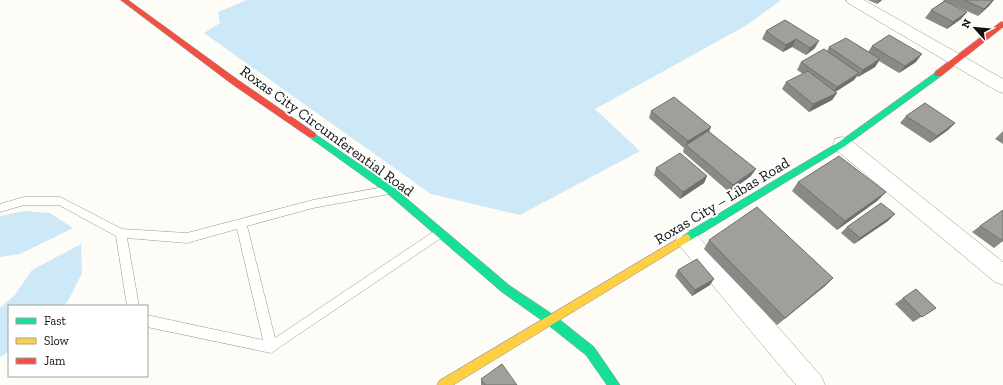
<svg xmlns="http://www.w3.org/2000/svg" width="1003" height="385" font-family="'Zilla Slab',serif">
  <rect width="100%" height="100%" fill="#fdfcf7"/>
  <!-- water -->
  <g fill="#cde8f7">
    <polygon points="247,0 781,0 747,25 595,109 640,151 520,215 431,194 204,33 220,23 218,12"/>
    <polygon points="25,211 50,213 73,228 20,254 0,257 0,216"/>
    <polygon points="81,244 82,273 68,301 64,306 9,306 9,352 0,357 0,308 15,295 32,270"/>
  </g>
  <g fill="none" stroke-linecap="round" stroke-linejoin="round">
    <defs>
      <polygon id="lane" points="389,186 393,187 394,190 393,193 389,194 313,208 247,226 275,338 436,230 440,229 444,230 445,233 444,236 271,353 147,327 147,315 263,340 237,229 187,243 127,238 139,306 127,306 116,236 59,205 24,205 0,212 0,204 24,197 60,197 122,229 187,233 313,200"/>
      <g id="street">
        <polygon points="846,0 864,0 1003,79 1003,93 997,91 848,3"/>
        <polygon points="842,137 849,139 1003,262 1003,285 995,282 835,149 833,144 835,139"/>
        <polygon points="687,230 695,233 821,376 825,385 796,385 679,245 676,239 679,233"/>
      </g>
      <g id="fast">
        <polygon points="938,71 941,72 941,76 845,146 689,241 686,242 683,241 681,238 683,235 839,142"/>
        <polygon points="312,132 393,187 510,286 555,316 594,347 620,385 607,385 586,355 547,324 502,292 387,193 309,137 308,135"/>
      </g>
      <polygon id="slow" points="686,234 689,235 691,238 689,241 453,385 437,385 439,381"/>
      <g id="jam">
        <polygon points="121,0 128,0 238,80 315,133 316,135 315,137 309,137 232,84"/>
        <polygon points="1001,22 1003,22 1003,27 941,76 935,76 935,72"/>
      </g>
    </defs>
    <!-- lane casing -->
    <use href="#lane" stroke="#979795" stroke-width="1"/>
    <!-- street casing -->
    <use href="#street" stroke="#979795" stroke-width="1"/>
    <!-- fast casing -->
    <use href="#fast" stroke="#8e8d8b" stroke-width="1"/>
    <!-- slow casing -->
    <use href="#slow" stroke="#8e8d8b" stroke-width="1"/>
    <!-- jam casing -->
    <use href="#jam" stroke="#8e8d8b" stroke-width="1"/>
    <!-- lane -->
    <use href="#lane" fill="#fffffe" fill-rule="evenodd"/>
    <!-- street -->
    <use href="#street" fill="#fffffe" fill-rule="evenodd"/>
    <!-- fast -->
    <use href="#fast" fill="#16e098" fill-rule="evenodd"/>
    <!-- slow -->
    <use href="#slow" fill="#ffcf43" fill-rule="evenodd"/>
    <!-- jam -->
    <use href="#jam" fill="#f24e42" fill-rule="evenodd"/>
  </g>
  <!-- wall -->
  <g fill="#8a8986">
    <polygon points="868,0 882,0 877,4"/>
    <polygon points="943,0 994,0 989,6 978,16 949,3 967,12 961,19 947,29 925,18 931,10 944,1"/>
    <polygon points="785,20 815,48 806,55 792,47 783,52 762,39 766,31"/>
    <polygon points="872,46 916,62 899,73 879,61 875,67 858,77 857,76 854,80 835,92 837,93 832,100 809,112 782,89 786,82 803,74 797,70 801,62 827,51 829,47 868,52"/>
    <polygon points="651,111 709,131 751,176 729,192 683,152 684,148 649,118"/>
    <polygon points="906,116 955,123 948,130 930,143 900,123"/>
    <polygon points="1003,131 1003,144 995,139"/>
    <polygon points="656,168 707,176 704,183 680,199 654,175"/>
    <polygon points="798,182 886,192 877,201 837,230 792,191"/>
    <polygon points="888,221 854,244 841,233 847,227"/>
    <polygon points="980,226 1003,241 994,248 972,232"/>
    <polygon points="709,240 833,278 825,286 777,325 704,249"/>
    <polygon points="678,270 710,285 692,296 675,276"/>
    <polygon points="903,298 936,308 913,322 895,304"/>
    <polygon points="481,379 517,385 481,385"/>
  </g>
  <!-- shaded-wall -->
  <g fill="#716f6d">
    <polygon points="879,0 882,0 877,4"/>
    <polygon points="994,0 989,6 978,16 984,9"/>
    <polygon points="967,12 961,19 947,29 953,22"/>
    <polygon points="796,39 792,47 783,52 786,45"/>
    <polygon points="819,41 815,48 806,55 810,48"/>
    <polygon points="922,54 916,62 899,73 905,66"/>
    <polygon points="880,59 875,67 858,77 863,70"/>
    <polygon points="859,73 854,80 832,94 837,87"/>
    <polygon points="837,93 832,100 809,112 813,104"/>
    <polygon points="955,123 948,130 930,143 937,136"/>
    <polygon points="711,127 708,134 686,145 688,141"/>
    <polygon points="756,169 751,176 729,192 733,185"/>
    <polygon points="707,176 704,183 680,199 683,192"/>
    <polygon points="886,192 877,201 837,230 845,221"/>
    <polygon points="895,214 888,221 854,244 860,238"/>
    <polygon points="833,278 825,286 777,325 785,318"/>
    <polygon points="714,279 710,285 692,296 695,290"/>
  </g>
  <!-- building -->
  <g fill="#a19f9c" stroke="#716f6d">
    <polygon points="964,0 993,0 984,9"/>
    <polygon points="945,1 967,12 953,22 931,10"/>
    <polygon points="785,20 819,41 810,48 796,39 786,45 766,31"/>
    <polygon points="889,35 922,54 905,66 872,46"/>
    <polygon points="846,38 880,59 863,70 829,47"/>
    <polygon points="824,49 859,73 837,87 801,62"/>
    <polygon points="808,71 837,93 813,104 786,82"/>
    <polygon points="674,97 711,127 688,141 651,111"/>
    <polygon points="925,103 955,123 937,136 906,116"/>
    <polygon points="708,131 756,169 733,185 686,145"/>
    <polygon points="680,153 707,176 683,192 656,168"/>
    <polygon points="839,156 886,192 845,221 798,182"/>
    <polygon points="881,203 895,214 860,238 847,227"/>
    <polygon points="757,207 833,278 785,318 709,240"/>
    <polygon points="1003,210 1003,241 980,226"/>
    <polygon points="697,259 714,279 695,290 678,270"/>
    <polygon points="916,289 936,308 922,317 903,298"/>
    <polygon points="502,364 517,385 485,385 481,379"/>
  </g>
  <g text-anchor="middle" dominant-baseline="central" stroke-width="4" stroke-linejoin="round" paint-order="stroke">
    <!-- street labels -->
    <g font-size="15" fill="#111" stroke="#fff">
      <text transform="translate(327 131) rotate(36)">Roxas City Circumferential Road</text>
      <text transform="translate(722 201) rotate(-31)">Roxas City – Libas Road</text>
    </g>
  </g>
  <!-- legend -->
  <rect x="8" y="305" width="140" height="72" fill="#ffffff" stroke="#a0a0a0"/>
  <rect x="16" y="318" width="20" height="6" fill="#16e098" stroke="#a0a0a0"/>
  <text x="44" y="325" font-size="12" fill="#111111">Fast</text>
  <rect x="16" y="338" width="20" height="6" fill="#ffcf43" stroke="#a0a0a0"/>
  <text x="44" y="345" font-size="12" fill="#111111">Slow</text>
  <rect x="16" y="358" width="20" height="6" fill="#f24e42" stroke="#a0a0a0"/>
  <text x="44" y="365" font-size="12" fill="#111111">Jam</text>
  <!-- north arrow -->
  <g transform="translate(975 28) rotate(297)" stroke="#ffffff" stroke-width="3" paint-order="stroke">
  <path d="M0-3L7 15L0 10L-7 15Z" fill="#111111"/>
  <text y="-6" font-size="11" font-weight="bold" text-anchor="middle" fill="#111111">N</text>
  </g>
</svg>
